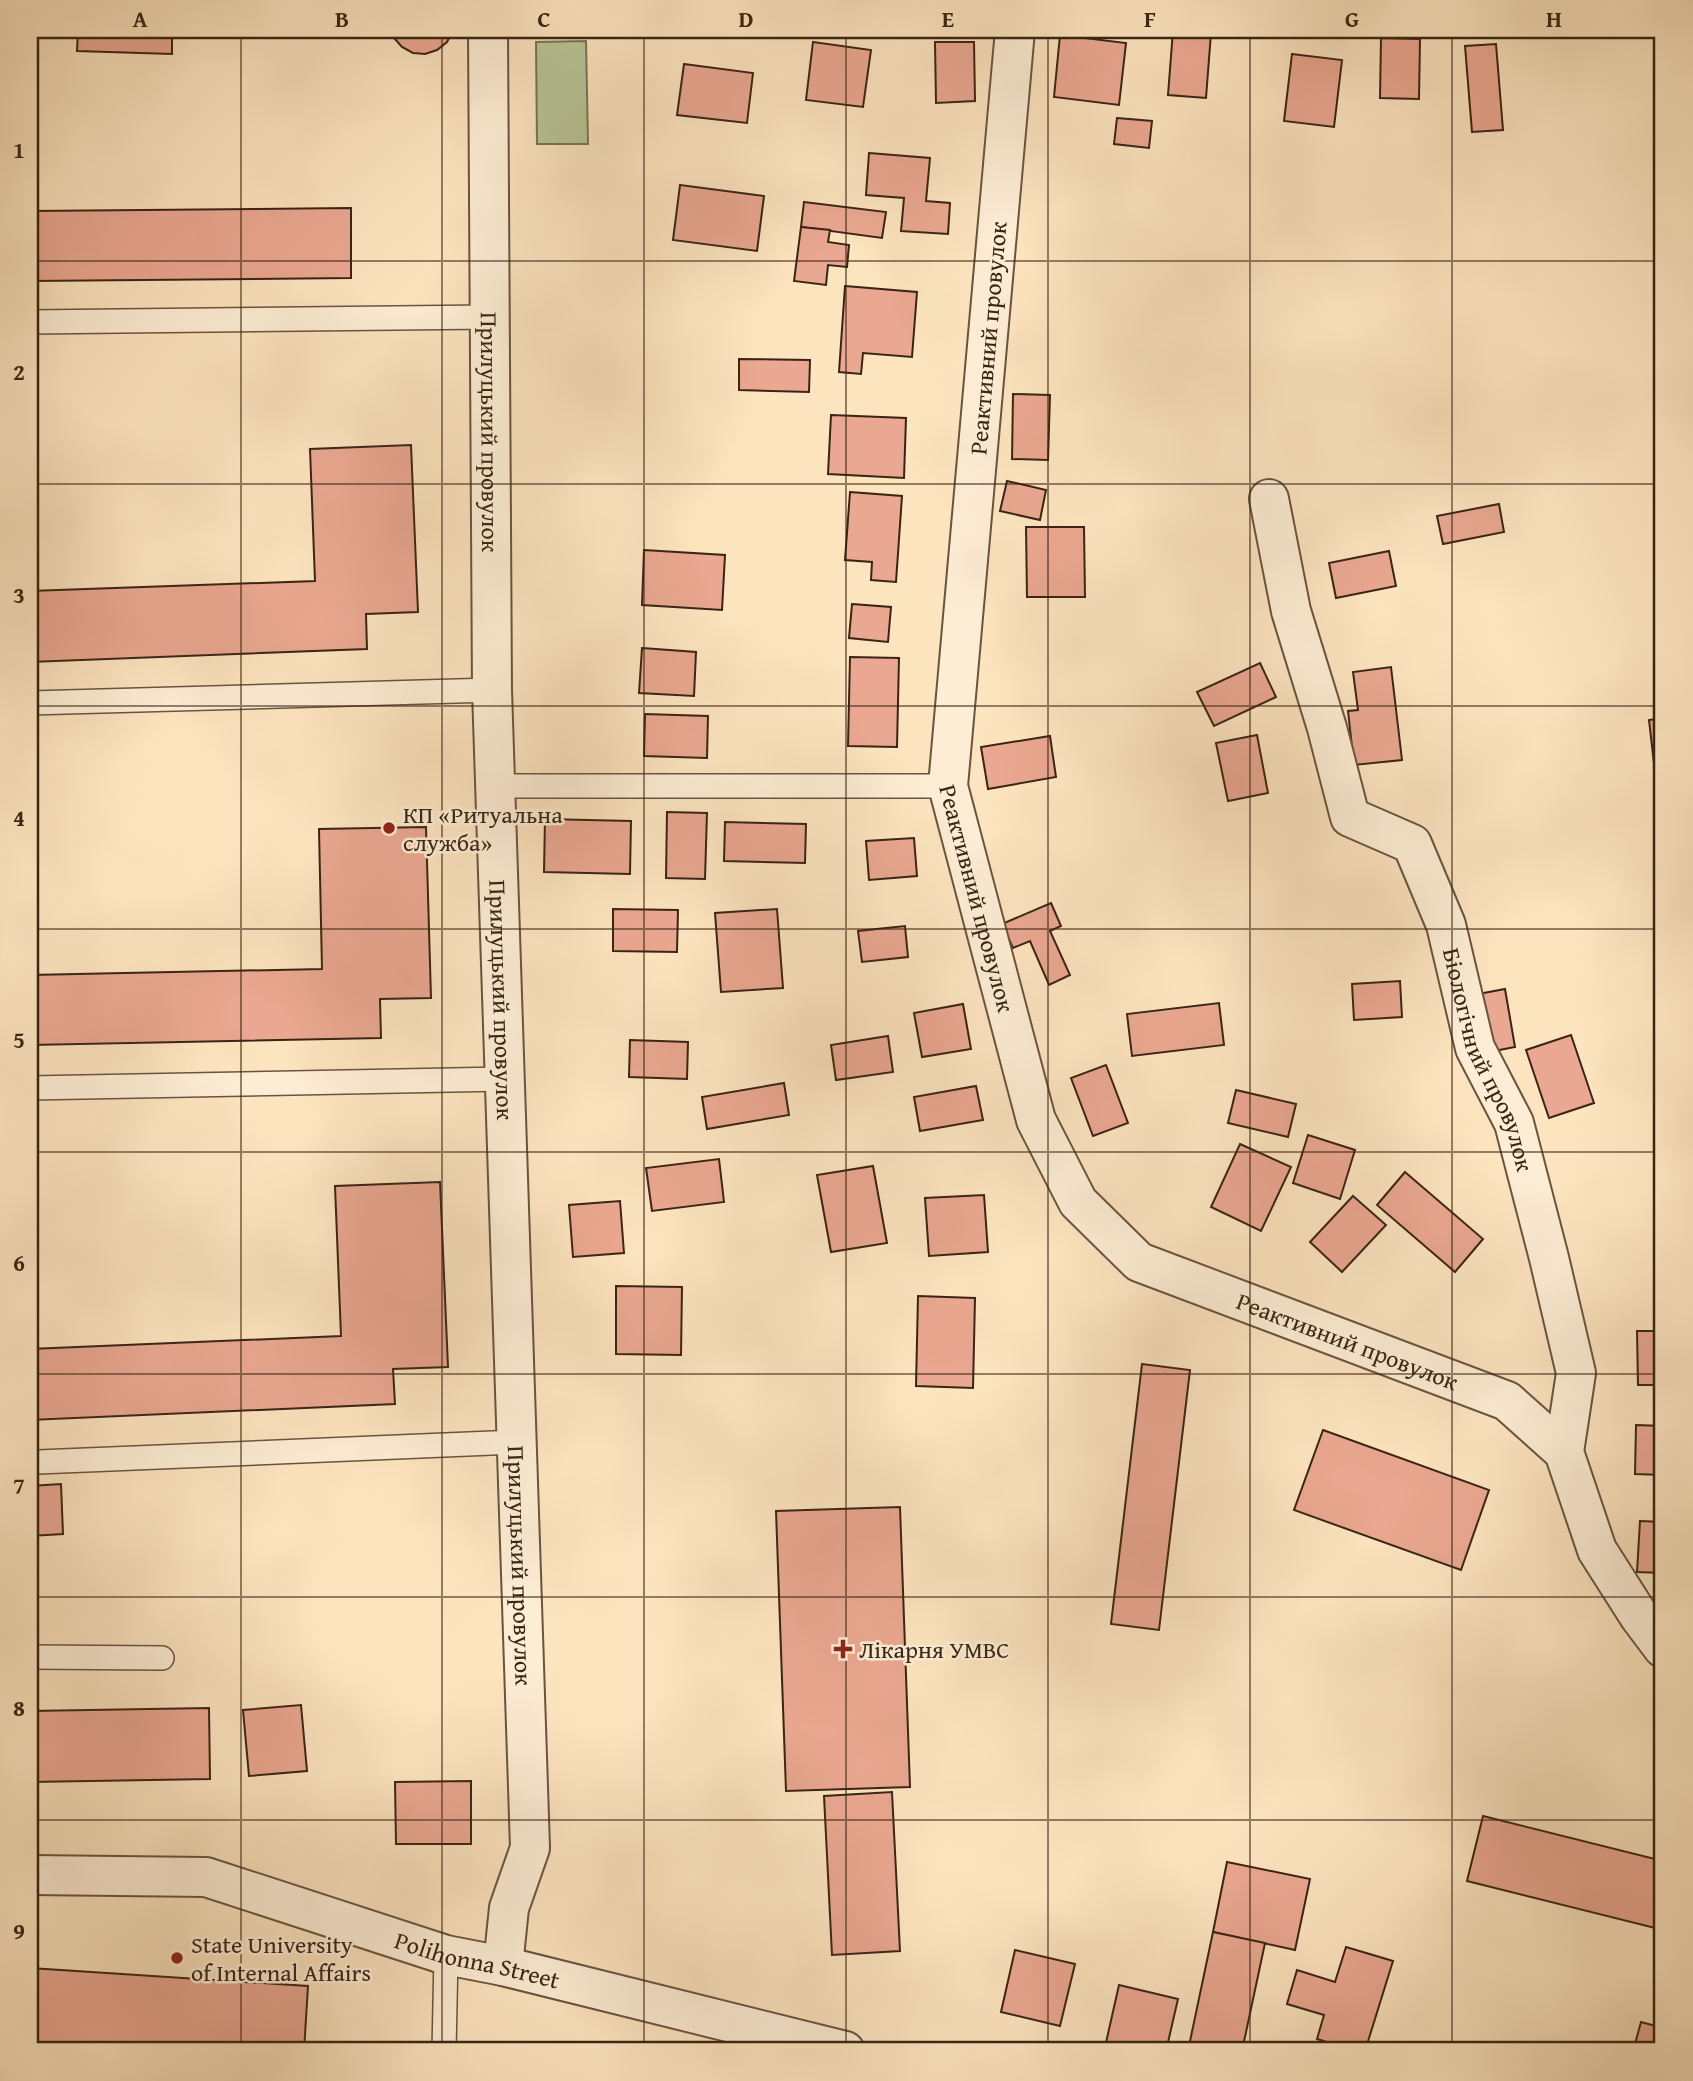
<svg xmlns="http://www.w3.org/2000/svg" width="1693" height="2081" font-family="'Gentium Book Plus',serif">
  <rect width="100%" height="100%" fill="#fce4bf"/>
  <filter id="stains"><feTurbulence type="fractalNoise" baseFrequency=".00286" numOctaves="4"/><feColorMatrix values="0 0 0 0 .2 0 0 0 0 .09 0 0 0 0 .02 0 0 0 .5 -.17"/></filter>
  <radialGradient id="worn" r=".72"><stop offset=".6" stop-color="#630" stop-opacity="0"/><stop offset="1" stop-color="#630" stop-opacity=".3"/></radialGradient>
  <!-- green -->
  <polygon fill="#b8c597" stroke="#797456" stroke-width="2" points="586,41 588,144 537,144 536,42"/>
  <!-- building -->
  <g fill="#eaa791" stroke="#3a2414" stroke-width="2">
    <polygon points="78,30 172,30 172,54 77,51"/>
    <polygon points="391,30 453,30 447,42 437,50 425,54 413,53 402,47 394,38"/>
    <polygon points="1173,30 1211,33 1206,98 1168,95"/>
    <polygon points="1060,35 1126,43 1119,105 1054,97"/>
    <polygon points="1381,38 1420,39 1419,99 1380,98"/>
    <polygon points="813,42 871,50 863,107 806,100"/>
    <polygon points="935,42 974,42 975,101 936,103"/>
    <polygon points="1496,44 1503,130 1472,132 1465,46"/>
    <polygon points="1292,54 1342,60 1334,127 1284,121"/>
    <polygon points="684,64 753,73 747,123 677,115"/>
    <polygon points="1117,118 1152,121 1149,148 1114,144"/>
    <polygon points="869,153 930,158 926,201 950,203 948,234 901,231 904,198 866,195"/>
    <polygon points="680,185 764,196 757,251 673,240"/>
    <polygon points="804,202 886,212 882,238 801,227"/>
    <polygon points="351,208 351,278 30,281 30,211"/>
    <polygon points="801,227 830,230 828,242 849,245 847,267 828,265 826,285 794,281"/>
    <polygon points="845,286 917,292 912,357 863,353 861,374 839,372"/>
    <polygon points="739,359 810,360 809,392 739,390"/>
    <polygon points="1013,394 1050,395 1048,460 1012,459"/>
    <polygon points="831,415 906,418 904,478 828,474"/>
    <polygon points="411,445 418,612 366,614 367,649 30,662 30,591 315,581 310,449"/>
    <polygon points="1007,481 1046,490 1040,520 1000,511"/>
    <polygon points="850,492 902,496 896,582 871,580 872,562 845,560"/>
    <polygon points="1499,504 1504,532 1443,544 1437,516"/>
    <polygon points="1026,527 1084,527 1085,597 1027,597"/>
    <polygon points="644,550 725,555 722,610 642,605"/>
    <polygon points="1389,551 1396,586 1336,598 1329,563"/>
    <polygon points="852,604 891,607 888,642 849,638"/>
    <polygon points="642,648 696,652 694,696 639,693"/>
    <polygon points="850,657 899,658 897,747 848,746"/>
    <polygon points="1260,663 1276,697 1214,726 1197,692"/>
    <polygon points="1391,667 1402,760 1354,765 1348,711 1358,710 1353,672"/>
    <polygon points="645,714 708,716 707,758 644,756"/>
    <polygon points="1663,718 1663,842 1649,720"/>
    <polygon points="1257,735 1268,793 1228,801 1216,743"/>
    <polygon points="1050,736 1056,777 988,789 981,747"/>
    <polygon points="667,812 707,813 705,879 666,878"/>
    <polygon points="545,819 631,821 630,874 544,872"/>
    <polygon points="725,822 806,824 805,863 724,861"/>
    <polygon points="426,827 431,998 380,999 381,1038 30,1045 30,975 322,969 319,829"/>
    <polygon points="914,838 917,876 869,880 866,841"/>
    <polygon points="1051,903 1061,926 1050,931 1070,975 1049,985 1030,941 1013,948 1002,924"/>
    <polygon points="613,909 678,910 677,952 613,951"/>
    <polygon points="777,909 783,988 721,992 715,913"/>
    <polygon points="905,926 908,957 862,962 858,931"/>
    <polygon points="1400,981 1402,1017 1354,1020 1352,984"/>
    <polygon points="1505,989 1515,1047 1489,1052 1478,994"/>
    <polygon points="1219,1003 1224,1045 1132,1056 1127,1014"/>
    <polygon points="963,1004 971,1049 922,1057 914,1013"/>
    <polygon points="1571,1035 1594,1103 1549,1118 1526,1050"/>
    <polygon points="888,1036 893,1072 836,1080 831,1045"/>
    <polygon points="630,1040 688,1042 687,1079 629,1077"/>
    <polygon points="1106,1065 1128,1123 1093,1136 1071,1078"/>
    <polygon points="784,1083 789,1115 707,1129 702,1097"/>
    <polygon points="976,1086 983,1120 920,1131 914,1097"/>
    <polygon points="1236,1090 1296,1104 1288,1137 1228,1123"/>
    <polygon points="1308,1135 1355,1150 1340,1199 1293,1183"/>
    <polygon points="1240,1144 1291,1167 1261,1231 1211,1207"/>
    <polygon points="719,1159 724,1202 652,1211 646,1168"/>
    <polygon points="873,1166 887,1243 831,1252 817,1175"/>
    <polygon points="1405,1172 1483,1239 1455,1272 1377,1205"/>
    <polygon points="440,1182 448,1367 393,1369 395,1404 30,1420 30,1349 341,1336 335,1186"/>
    <polygon points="1654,1194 1663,1194 1663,1287 1655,1287"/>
    <polygon points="984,1195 988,1252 929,1256 925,1198"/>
    <polygon points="1353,1196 1386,1225 1342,1272 1310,1242"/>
    <polygon points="620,1201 624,1253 573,1257 569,1205"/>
    <polygon points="616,1286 682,1287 681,1355 616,1354"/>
    <polygon points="918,1296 975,1298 973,1388 916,1386"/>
    <polygon points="1637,1331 1663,1331 1663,1385 1638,1385"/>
    <polygon points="1142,1364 1190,1370 1159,1630 1111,1624"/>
    <polygon points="1636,1425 1663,1426 1663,1475 1635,1474"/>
    <polygon points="1323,1430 1489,1490 1461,1570 1294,1510"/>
    <polygon points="61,1484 63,1534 30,1536 30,1486"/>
    <polygon points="900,1507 910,1787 786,1791 776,1511"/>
    <polygon points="1640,1521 1663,1522 1663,1573 1637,1572"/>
    <polygon points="301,1705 307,1771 249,1776 243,1710"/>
    <polygon points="209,1708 210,1779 30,1782 30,1711"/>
    <polygon points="471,1781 471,1844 396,1844 395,1782"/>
    <polygon points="892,1792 900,1951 832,1955 824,1796"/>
    <polygon points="1483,1816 1663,1861 1663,1930 1467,1881"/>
    <polygon points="1227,1862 1310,1879 1295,1950 1213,1932"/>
    <polygon points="1213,1932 1265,1943 1242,2051 1213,2051 1189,2046"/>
    <polygon points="1346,1947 1393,1961 1365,2051 1357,2051 1317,2039 1324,2015 1287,2004 1297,1970 1335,1982"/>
    <polygon points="1015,1950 1075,1964 1060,2026 1001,2012"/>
    <polygon points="30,1968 308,1986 304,2051 30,2051"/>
    <polygon points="1119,1985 1178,1999 1166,2051 1124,2051 1105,2047"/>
    <polygon points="1641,2022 1663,2028 1663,2051 1633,2051"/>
  </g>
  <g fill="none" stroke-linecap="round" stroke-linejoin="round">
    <defs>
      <g id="service">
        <polyline points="30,322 490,317"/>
        <polyline points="30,703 492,690"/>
        <polyline points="495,786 948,786"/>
        <polyline points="30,1088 504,1079"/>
        <polyline points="38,1462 517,1442"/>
        <polyline points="30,1657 162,1658"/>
        <polyline points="444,2051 446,1955"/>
      </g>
      <g id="minor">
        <path id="s1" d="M488 30 492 690 530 1848 509 1908 503 1966"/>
        <path id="s2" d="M1015 30 948 786 1036 1120 1078 1202 1139 1262 1507 1401 1564 1452"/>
        <path id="s3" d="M1269 499 1291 611 1327 728 1350 817 1412 844 1446 925 1475 1048 1514 1123 1549 1258 1576 1373 1564 1452 1597 1550 1639 1616 1663 1648"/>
        <path id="s4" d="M30 1875 206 1877 446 1955 503 1966 845 2051"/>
      </g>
    </defs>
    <!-- service casing -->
    <use href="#service" stroke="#6a543f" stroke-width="26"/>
    <!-- minor casing -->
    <use href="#minor" stroke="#6a543f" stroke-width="42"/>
    <!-- service -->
    <use href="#service" stroke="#fdedd5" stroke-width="23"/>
    <!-- minor -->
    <use href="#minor" stroke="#fdedd5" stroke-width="38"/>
  </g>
  <!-- grid -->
  <path fill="none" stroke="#3a2414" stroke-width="2" stroke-opacity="0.55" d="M241 30V2051M442 30V2051M644 30V2051M846 30V2051M1048 30V2051M1250 30V2051M1452 30V2051M30 261H1663M30 484H1663M30 706H1663M30 929H1663M30 1152H1663M30 1374H1663M30 1597H1663M30 1820H1663"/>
  <!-- markers -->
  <g fill="#8f2418" stroke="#fdedd5" stroke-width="2.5">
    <circle cx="389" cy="828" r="7"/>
    <path d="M839.5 1638.5h7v7h7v7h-7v7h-7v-7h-7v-7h7z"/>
    <circle cx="177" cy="1958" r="7"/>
  </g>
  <g text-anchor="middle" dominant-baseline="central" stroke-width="5" stroke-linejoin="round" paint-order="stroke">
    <!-- street labels -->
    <g font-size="24" fill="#3a2414" stroke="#fdedd5">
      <text transform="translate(988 338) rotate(-85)">Реактивний провулок</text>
      <text stroke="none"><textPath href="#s1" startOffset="402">Прилуцький провулок</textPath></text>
      <text stroke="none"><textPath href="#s2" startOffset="875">Реактивний провулок</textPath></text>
      <text stroke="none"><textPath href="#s1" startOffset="970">Прилуцький провулок</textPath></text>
      <text stroke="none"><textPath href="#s3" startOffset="626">Біологічний провулок</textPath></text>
      <text stroke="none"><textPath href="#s2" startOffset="1505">Реактивний провулок</textPath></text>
      <text stroke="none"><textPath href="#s1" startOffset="1536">Прилуцький провулок</textPath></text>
      <text stroke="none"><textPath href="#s4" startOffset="460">Polihonna Street</textPath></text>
    </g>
    <!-- poi labels -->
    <g font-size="24" fill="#3a2414" stroke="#fdedd5" text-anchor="start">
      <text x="403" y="814">КП «Ритуальна<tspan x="403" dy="28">служба»</tspan></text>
      <text x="859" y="1649">Лікарня УМВС</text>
      <text x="191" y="1944">State University<tspan x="191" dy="28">of Internal Affairs</tspan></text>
    </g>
  </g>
  <!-- margin -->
  <rect width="1693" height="2081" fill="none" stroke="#fce4bf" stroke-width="77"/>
  <rect x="38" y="38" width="1616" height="2004" fill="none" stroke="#3a2414" stroke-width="2.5"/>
  <g font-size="23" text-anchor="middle" font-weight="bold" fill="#3a2414">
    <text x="140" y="27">A</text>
    <text x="342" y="27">B</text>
    <text x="544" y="27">C</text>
    <text x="746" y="27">D</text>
    <text x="948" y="27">E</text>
    <text x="1150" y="27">F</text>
    <text x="1352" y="27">G</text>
    <text x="1554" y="27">H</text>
    <text x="19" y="158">1</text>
    <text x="19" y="380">2</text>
    <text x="19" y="603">3</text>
    <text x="19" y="826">4</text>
    <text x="19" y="1048">5</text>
    <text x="19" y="1271">6</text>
    <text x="19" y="1494">7</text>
    <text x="19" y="1716">8</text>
    <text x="19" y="1939">9</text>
  </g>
  <rect width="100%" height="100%" filter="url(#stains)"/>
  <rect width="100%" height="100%" fill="url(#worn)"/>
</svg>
